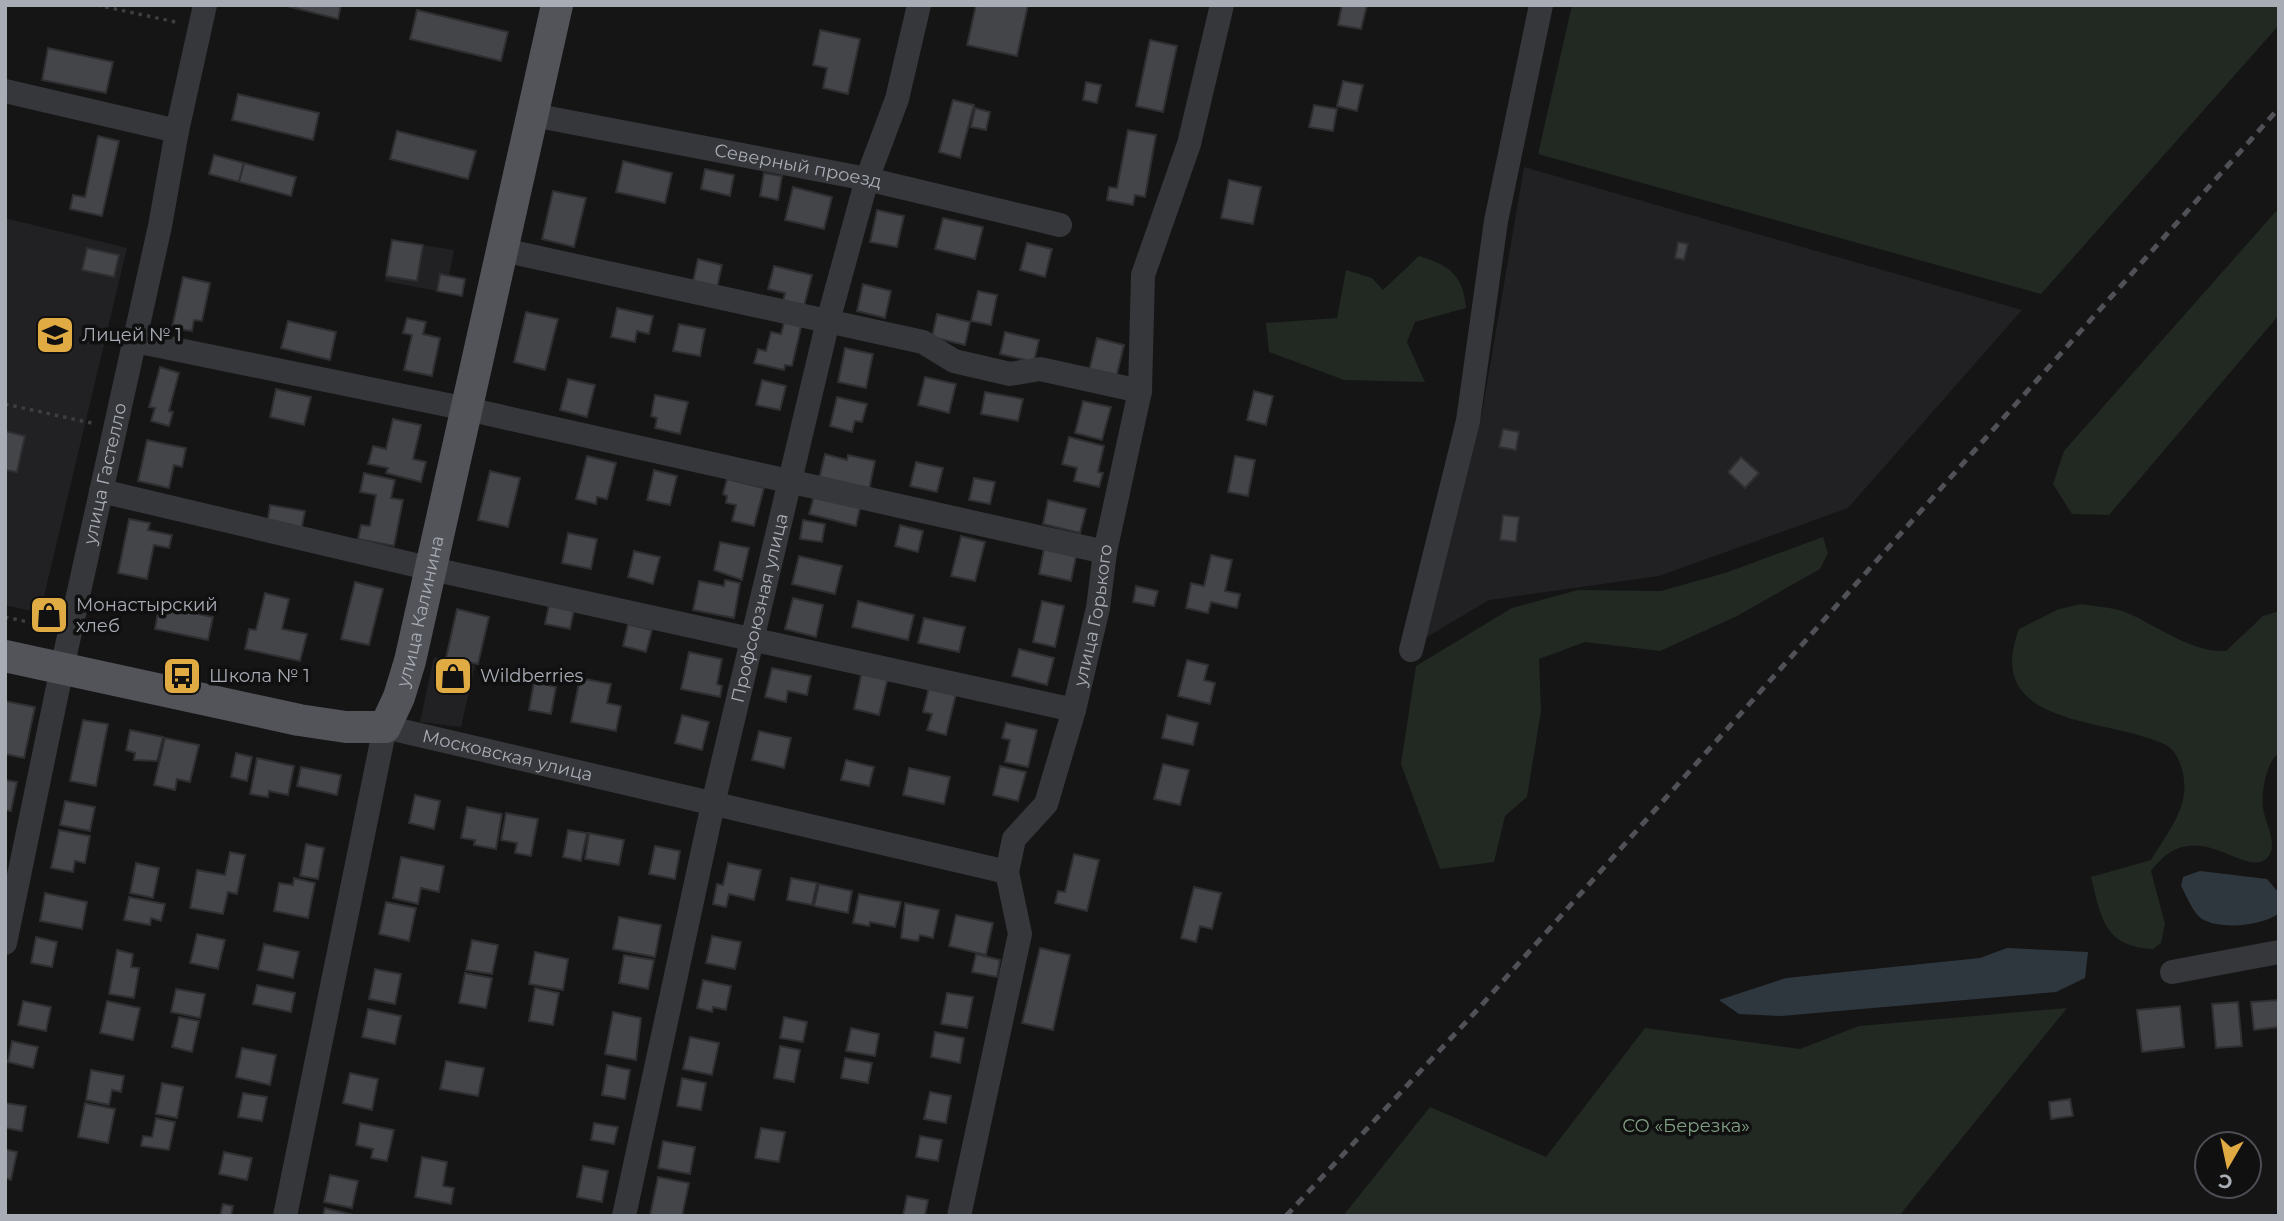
<svg xmlns="http://www.w3.org/2000/svg" width="2284" height="1221" font-family="Montserrat,sans-serif">
  <rect width="100%" height="100%" fill="#151516"/>
  <!-- built -->
  <g fill="#212123">
    <polygon points="1524,167 2022,310 1848,508 1659,576 1489,600 1425,638 1482,413"/>
    <polygon points="5,218 127,248 40,613 5,605"/>
    <polygon points="392,240 454,250 449,276 465,279 462,296 385,281"/>
    <polygon points="434,657 475,665 461,727 420,722"/>
  </g>
  <!-- green -->
  <g fill="#212922">
    <polygon points="1572,5 2279,5 2279,25 2041,294 1538,154"/>
    <polygon points="2279,208 2279,315 2109,515 2072,514 2053,484 2064,451"/>
    <path d="M1419 256C1449 265 1463 274 1466 308L1415 322 1407 342 1425 382 1344 380 1269 352 1266 323 1337 318 1346 270 1372 278 1383 290Z"/>
    <polygon points="1823,537 1828,553 1820,569 1737,616 1660,651 1585,642 1539,659 1541,711 1527,797 1505,816 1494,862 1440,869 1401,764 1416,666 1512,608 1578,590 1661,591 1725,573"/>
    <path d="M2082 604C2096 607 2112 607 2125 612 2157 625 2191 653 2226 651L2263 616 2279 611V753C2266 762 2261 793 2263 808 2265 823 2280 847 2266 859 2243 878 2195 811 2151 871L2165 924 2161 943 2153 949C2104 947 2101 917 2091 877L2151 860C2163 840 2182 816 2184 793 2186 777 2180 753 2166 745 2110 717 1981 729 2019 629L2059 609Z"/>
    <polygon points="2067,1008 1899,1216 1343,1216 1430,1107 1546,1157 1645,1028 1800,1049 1859,1026"/>
  </g>
  <!-- water -->
  <g fill="#2f373e">
    <path d="M2200 871 2267 879 2279 893V913C2264 926 2220 930 2202 919 2192 912 2187 896 2181 886L2183 877Z"/>
    <polygon points="2007,948 2088,952 2085,978 2056,992 1781,1016 1739,1014 1719,1000 1786,978 1980,958"/>
  </g>
  <!-- building -->
  <g fill="#444549" stroke="#2f2f32" stroke-width="2">
    <polygon points="283,5 341,5 338,19"/>
    <polygon points="976,5 1028,5 1017,56 967,45"/>
    <polygon points="1342,5 1367,5 1361,29 1338,25"/>
    <polygon points="417,10 508,32 501,61 410,39"/>
    <polygon points="820,30 860,39 848,94 823,88 827,68 813,65"/>
    <polygon points="1150,40 1177,46 1163,112 1136,106"/>
    <polygon points="48,48 113,62 106,93 42,80"/>
    <polygon points="1343,81 1363,85 1357,111 1337,106"/>
    <polygon points="1086,82 1101,85 1097,103 1083,100"/>
    <polygon points="238,94 319,113 313,140 232,120"/>
    <polygon points="953,100 974,105 960,158 939,152"/>
    <polygon points="1314,105 1337,109 1333,131 1309,127"/>
    <polygon points="975,108 990,112 986,130 971,127"/>
    <polygon points="1128,130 1156,135 1145,197 1135,195 1133,205 1107,200 1109,187 1117,188"/>
    <polygon points="397,131 476,151 468,179 390,159"/>
    <polygon points="98,136 119,141 102,216 70,209 73,195 85,197"/>
    <polygon points="214,155 244,163 239,182 209,174"/>
    <polygon points="623,161 672,173 665,203 616,192"/>
    <polygon points="244,163 296,177 291,196 239,182"/>
    <polygon points="705,169 734,175 730,196 701,189"/>
    <polygon points="764,173 782,176 778,200 760,196"/>
    <polygon points="1229,180 1261,187 1253,224 1221,218"/>
    <polygon points="793,187 832,197 824,229 785,220"/>
    <polygon points="553,191 586,198 574,247 542,239"/>
    <polygon points="877,210 904,216 897,247 870,242"/>
    <polygon points="943,218 983,227 975,259 935,249"/>
    <polygon points="392,240 423,245 417,281 386,276"/>
    <polygon points="1678,242 1688,244 1684,260 1675,258"/>
    <polygon points="1027,243 1052,249 1045,277 1020,270"/>
    <polygon points="87,248 119,255 114,277 82,270"/>
    <polygon points="698,259 722,265 716,292 692,286"/>
    <polygon points="774,266 812,275 803,310 782,305 785,293 768,289"/>
    <polygon points="440,274 465,279 462,296 437,291"/>
    <polygon points="183,277 210,283 202,321 194,320 192,331 172,328"/>
    <polygon points="863,284 891,291 885,318 857,311"/>
    <polygon points="978,291 997,295 991,325 971,321"/>
    <polygon points="617,308 653,316 649,334 637,331 635,342 611,337"/>
    <polygon points="526,312 558,319 545,370 514,362"/>
    <polygon points="937,314 970,322 965,345 932,337"/>
    <polygon points="407,318 426,322 423,334 440,338 432,376 404,370 412,335 403,333"/>
    <polygon points="785,319 802,323 792,366 785,365 784,370 754,363 758,349 766,351 771,332 781,334"/>
    <polygon points="288,321 336,332 330,360 281,348"/>
    <polygon points="679,324 705,329 700,356 673,351"/>
    <polygon points="1005,332 1039,340 1034,362 1000,354"/>
    <polygon points="1097,338 1124,345 1116,378 1089,371"/>
    <polygon points="845,348 873,354 866,388 838,382"/>
    <polygon points="160,367 179,373 169,411 173,412 169,426 151,421 155,408 149,407"/>
    <polygon points="925,377 956,384 949,413 918,405"/>
    <polygon points="568,379 595,385 587,417 560,410"/>
    <polygon points="762,380 786,386 780,410 756,405"/>
    <polygon points="276,389 311,397 304,425 270,417"/>
    <polygon points="1254,391 1273,396 1266,425 1247,420"/>
    <polygon points="985,392 1023,399 1018,421 981,414"/>
    <polygon points="655,395 688,402 680,434 655,428 657,418 651,416"/>
    <polygon points="837,397 867,404 862,422 855,421 852,432 830,426"/>
    <polygon points="1083,401 1111,407 1102,440 1075,433"/>
    <polygon points="393,419 421,425 413,459 426,462 421,482 386,473 388,468 368,464 373,446 386,449"/>
    <polygon points="1503,429 1519,432 1516,450 1499,447"/>
    <polygon points="5,431 25,436 17,472 5,470"/>
    <polygon points="1069,437 1104,446 1098,472 1103,473 1099,487 1074,481 1077,468 1062,464"/>
    <polygon points="147,440 186,448 182,467 174,465 169,488 138,481"/>
    <polygon points="825,454 847,460 848,455 875,461 869,490 819,479"/>
    <polygon points="587,456 616,463 607,499 597,497 596,504 576,499"/>
    <polygon points="1235,456 1255,460 1248,496 1228,492"/>
    <polygon points="1741,457 1759,473 1745,488 1728,472"/>
    <polygon points="916,462 943,468 937,492 910,486"/>
    <polygon points="654,470 677,476 670,505 647,500"/>
    <polygon points="490,471 520,478 508,527 478,520"/>
    <polygon points="364,473 395,480 391,498 403,500 394,546 358,539 361,525 370,526 376,495 360,492"/>
    <polygon points="974,478 995,482 990,504 969,500"/>
    <polygon points="727,479 764,488 754,526 732,521 736,505 726,503 727,496 723,494"/>
    <polygon points="814,496 860,508 856,526 809,514"/>
    <polygon points="1048,500 1086,509 1080,533 1043,524"/>
    <polygon points="270,505 305,511 301,531 267,524"/>
    <polygon points="1503,515 1519,517 1516,542 1500,540"/>
    <polygon points="129,519 150,523 148,530 172,535 169,548 154,545 147,579 118,573"/>
    <polygon points="803,520 825,524 822,542 800,539"/>
    <polygon points="900,525 923,531 918,552 895,546"/>
    <polygon points="568,533 597,539 591,569 562,563"/>
    <polygon points="961,536 985,542 975,581 951,576"/>
    <polygon points="720,542 749,548 742,580 714,570"/>
    <polygon points="1044,549 1076,556 1071,581 1039,574"/>
    <polygon points="634,551 660,557 653,584 628,577"/>
    <polygon points="1211,555 1232,560 1225,591 1240,594 1237,608 1211,602 1208,613 1186,608 1191,583 1204,586"/>
    <polygon points="799,556 842,566 835,594 792,584"/>
    <polygon points="725,580 740,583 734,618 693,610 699,581 724,586"/>
    <polygon points="355,582 383,589 369,645 341,639"/>
    <polygon points="1136,586 1158,591 1154,606 1133,602"/>
    <polygon points="265,593 289,599 282,629 307,634 300,661 245,649 249,629 256,630"/>
    <polygon points="793,598 823,605 816,637 785,629"/>
    <polygon points="550,600 575,605 570,629 545,624"/>
    <polygon points="858,601 914,615 908,640 852,627"/>
    <polygon points="1042,601 1064,606 1055,647 1033,642"/>
    <polygon points="159,606 213,617 208,640 155,629"/>
    <polygon points="457,609 489,617 478,664 446,658"/>
    <polygon points="45,610 55,612 54,621 44,619"/>
    <polygon points="924,618 965,627 959,652 918,643"/>
    <polygon points="628,624 652,630 646,652 623,646"/>
    <polygon points="1019,649 1054,658 1047,685 1012,676"/>
    <polygon points="689,652 722,659 717,684 722,686 720,697 681,689"/>
    <polygon points="442,660 470,666 464,691 436,686"/>
    <polygon points="1187,660 1208,665 1204,680 1215,683 1210,704 1178,696"/>
    <polygon points="772,668 811,676 807,695 788,691 786,702 765,697"/>
    <polygon points="862,671 888,677 879,715 854,709"/>
    <polygon points="580,678 611,684 607,703 621,706 616,731 571,722"/>
    <polygon points="534,682 556,687 551,714 529,710"/>
    <polygon points="929,687 956,694 946,735 927,730 932,714 923,712"/>
    <polygon points="5,701 35,707 24,758 5,754"/>
    <polygon points="682,715 709,722 702,750 675,743"/>
    <polygon points="1167,715 1198,723 1193,745 1162,738"/>
    <polygon points="83,720 108,724 96,786 70,781"/>
    <polygon points="1006,723 1037,730 1028,767 1005,762 1010,740 1002,738"/>
    <polygon points="130,730 163,737 157,761 134,760 135,753 126,750"/>
    <polygon points="759,731 791,738 784,768 752,760"/>
    <polygon points="165,738 199,745 190,782 177,779 175,790 154,785"/>
    <polygon points="236,753 252,757 247,781 231,777"/>
    <polygon points="257,758 294,766 288,795 269,791 268,797 250,794"/>
    <polygon points="846,760 874,767 869,786 841,780"/>
    <polygon points="1163,764 1189,770 1180,805 1154,799"/>
    <polygon points="1000,766 1026,772 1018,801 993,795"/>
    <polygon points="301,767 341,775 337,795 297,786"/>
    <polygon points="909,768 950,777 944,804 903,795"/>
    <polygon points="5,780 17,782 11,811 5,810"/>
    <polygon points="415,795 440,801 434,829 409,823"/>
    <polygon points="65,801 95,807 90,831 60,825"/>
    <polygon points="467,807 502,814 496,849 474,845 475,840 461,838"/>
    <polygon points="506,813 538,819 531,856 515,853 517,843 501,840"/>
    <polygon points="59,830 90,836 85,863 75,861 73,872 51,868"/>
    <polygon points="568,830 587,833 581,861 563,857"/>
    <polygon points="589,833 624,840 619,865 585,859"/>
    <polygon points="306,844 324,848 318,879 300,876"/>
    <polygon points="655,846 680,851 675,879 649,874"/>
    <polygon points="230,852 245,855 237,894 228,892 223,914 190,908 197,870 225,875"/>
    <polygon points="1074,854 1099,860 1087,911 1055,903 1058,891 1065,892"/>
    <polygon points="401,857 444,866 439,892 421,888 418,904 393,898"/>
    <polygon points="136,863 159,868 153,898 130,893"/>
    <polygon points="728,863 761,870 754,900 729,894 726,907 713,904 717,884 723,885"/>
    <polygon points="294,878 315,883 308,918 274,911 279,883 293,885"/>
    <polygon points="791,878 817,883 812,905 787,900"/>
    <polygon points="819,884 852,891 848,913 814,906"/>
    <polygon points="1194,887 1221,893 1212,929 1200,926 1196,942 1181,938"/>
    <polygon points="45,893 87,902 82,929 40,921"/>
    <polygon points="859,894 901,902 895,927 870,922 869,926 853,923"/>
    <polygon points="129,897 165,904 161,921 151,918 150,925 124,920"/>
    <polygon points="386,902 416,908 409,941 379,934"/>
    <polygon points="905,903 939,910 933,938 920,935 918,941 901,938"/>
    <polygon points="956,915 993,923 986,955 949,946"/>
    <polygon points="619,917 661,925 655,957 613,949"/>
    <polygon points="197,934 225,940 218,969 190,963"/>
    <polygon points="712,936 741,942 735,969 706,963"/>
    <polygon points="36,937 57,942 52,967 31,963"/>
    <polygon points="472,940 498,945 492,974 466,970"/>
    <polygon points="264,944 299,952 293,978 258,970"/>
    <polygon points="1040,948 1070,955 1053,1030 1022,1023"/>
    <polygon points="117,950 133,954 131,967 139,968 134,998 109,994"/>
    <polygon points="535,952 568,959 563,990 529,984"/>
    <polygon points="976,954 1000,960 997,977 972,972"/>
    <polygon points="624,955 654,960 648,989 619,983"/>
    <polygon points="375,969 401,974 395,1004 369,999"/>
    <polygon points="465,973 492,978 486,1008 459,1003"/>
    <polygon points="703,980 731,986 726,1010 713,1007 712,1012 697,1008"/>
    <polygon points="257,985 295,993 291,1012 253,1004"/>
    <polygon points="535,988 559,993 553,1025 529,1021"/>
    <polygon points="176,989 205,994 200,1018 171,1012"/>
    <polygon points="947,993 973,997 967,1028 941,1024"/>
    <polygon points="2278,1000 2279,1027 2254,1030 2251,1002"/>
    <polygon points="23,1001 51,1007 46,1031 18,1025"/>
    <polygon points="107,1001 140,1008 133,1040 100,1033"/>
    <polygon points="2238,1002 2242,1046 2216,1048 2212,1004"/>
    <polygon points="2180,1006 2184,1047 2142,1052 2137,1010"/>
    <polygon points="368,1009 401,1016 395,1044 362,1037"/>
    <polygon points="613,1012 641,1018 636,1060 605,1054"/>
    <polygon points="179,1017 199,1021 192,1052 172,1047"/>
    <polygon points="784,1017 807,1022 803,1042 780,1038"/>
    <polygon points="851,1028 879,1034 875,1056 846,1051"/>
    <polygon points="935,1032 964,1038 960,1063 931,1057"/>
    <polygon points="690,1037 719,1043 712,1075 683,1069"/>
    <polygon points="12,1041 38,1047 33,1068 8,1062"/>
    <polygon points="780,1046 800,1050 794,1082 774,1078"/>
    <polygon points="242,1048 276,1055 270,1085 236,1077"/>
    <polygon points="845,1058 872,1063 868,1083 841,1078"/>
    <polygon points="446,1061 484,1068 478,1096 440,1089"/>
    <polygon points="607,1065 630,1070 625,1099 602,1095"/>
    <polygon points="91,1070 124,1076 121,1092 112,1090 109,1105 86,1100"/>
    <polygon points="350,1073 378,1079 372,1110 343,1103"/>
    <polygon points="682,1078 706,1083 701,1110 677,1106"/>
    <polygon points="162,1083 183,1087 177,1118 156,1114"/>
    <polygon points="930,1092 951,1096 946,1123 924,1119"/>
    <polygon points="243,1093 267,1097 262,1121 238,1117"/>
    <polygon points="2070,1099 2073,1116 2051,1119 2049,1102"/>
    <polygon points="5,1103 26,1106 22,1131 5,1128"/>
    <polygon points="85,1103 115,1109 108,1143 78,1137"/>
    <polygon points="156,1118 175,1122 169,1150 141,1146 143,1136 152,1137"/>
    <polygon points="360,1123 394,1130 387,1161 371,1158 373,1149 356,1145"/>
    <polygon points="594,1123 618,1127 614,1144 591,1140"/>
    <polygon points="761,1128 785,1132 779,1162 755,1158"/>
    <polygon points="920,1136 942,1140 938,1161 916,1157"/>
    <polygon points="663,1141 695,1147 690,1174 658,1168"/>
    <polygon points="5,1149 17,1152 11,1180 5,1178"/>
    <polygon points="224,1152 252,1158 247,1180 219,1174"/>
    <polygon points="422,1157 447,1162 443,1186 454,1188 451,1204 415,1197"/>
    <polygon points="583,1166 608,1171 602,1202 577,1197"/>
    <polygon points="330,1175 358,1181 352,1208 324,1202"/>
    <polygon points="658,1177 689,1183 682,1216 650,1215"/>
    <polygon points="907,1196 928,1200 925,1216 903,1216"/>
    <polygon points="223,1204 233,1206 231,1216 220,1216"/>
    <polygon points="325,1208 357,1216 323,1216"/>
  </g>
  <g fill="none" stroke-linecap="round" stroke-linejoin="round">
    <!-- path -->
    <g stroke="#3c3e42" stroke-width="3.5" stroke-dasharray="3.5 5" stroke-linecap="butt">
      <polyline points="97,5 180,23"/>
      <polyline points="5,404 96,424"/>
      <polyline points="5,617 51,627"/>
    </g>
    <!-- minor -->
    <g stroke="#36373b" stroke-width="24">
      <polyline points="5,91 177,131"/>
      <path id="s1" d="M533 115 867 179 1060 225"/>
      <polyline points="503,250 923,342 954,361 1010,374 1040,369 1140,391"/>
      <polyline points="135,341 467,409 1105,552"/>
      <polyline points="101,491 432,569 1074,710"/>
      <polyline points="1411,650 1468,421 1496,221 1541,5"/>
      <path id="s2" d="M5 943 62 668 160 226 177 131 205 5"/>
      <polyline points="2172,972 2279,952"/>
      <path id="s3" d="M285 1216 385 727 1007 872"/>
      <path id="s4" d="M624 1216 713 804 828 321 867 179 897 99 919 5"/>
      <path id="s5" d="M959 1216 1020 934 1007 872 1014 839 1046 804 1074 710 1098 608 1105 552 1140 391 1143 275 1189 144 1222 5"/>
    </g>
    <!-- major -->
    <path stroke="#52545a" stroke-width="32" id="s6" d="M5 656 299 720 346 727H385L399 697 410 661 557 5"/>
    <!-- rail -->
    <polyline stroke="#4f5156" stroke-width="5" stroke-dasharray="9 7" stroke-linecap="butt" points="1286,1216 1479,1008 2279,108"/>
  </g>
  <!-- icons -->
  <defs>
    <symbol id="school-square" viewBox="-11 -11 22 22"><rect x="-9" y="-9" width="18" height="18" rx="4" fill="#e1ab43" stroke="#101011"/><path d="M0-5L7-2L0 1L-7-2ZM-4 1L0 2.5L4 1V4Q0 6-4 4Z" fill="#111"/></symbol>
    <symbol id="shop-square" viewBox="-11 -11 22 22"><rect x="-9" y="-9" width="18" height="18" rx="4" fill="#e1ab43" stroke="#101011"/><path d="M-5-2.5h2.3a2.7 3.5 0 0 1 5.4 0H5L5.5 6h-11ZM-1.5-2.5h3a1.5 2.3 0 0 0-3 0Z" fill="#111"/></symbol>
    <symbol id="bus-square" viewBox="-11 -11 22 22"><rect x="-9" y="-9" width="18" height="18" rx="4" fill="#e1ab43" stroke="#101011"/><path d="M-5-6H5V4H4V6H2V4H-2V6H-4V4H-5ZM-3.5-4V0h7V-4ZM-3.5 1.2v1.5H-2V1.2ZM2 1.2v1.5H3.5V1.2Z" fill="#111"/></symbol>
  </defs>
  <g fill-rule="evenodd">
    <use href="#school-square" x="33" y="313" width="44" height="44"/>
    <use href="#shop-square" x="27" y="593" width="44" height="44"/>
    <use href="#bus-square" x="160" y="654" width="44" height="44"/>
    <use href="#shop-square" x="431" y="654" width="44" height="44"/>
  </g>
  <g text-anchor="middle" dominant-baseline="central" stroke-width="7" stroke-linejoin="round" paint-order="stroke">
    <!-- street labels -->
    <g font-size="18" fill="#a8acb5" stroke="#101011">
      <text stroke="none"><textPath href="#s1" startOffset="270">Северный проезд</textPath></text>
      <text stroke="none"><textPath href="#s2" startOffset="480">улица Гастелло</textPath></text>
      <text stroke="none"><textPath href="#s4" startOffset="623">Профсоюзная улица</textPath></text>
      <text stroke="none"><textPath href="#s6" startOffset="509">улица Калинина</textPath></text>
      <text stroke="none"><textPath href="#s5" startOffset="628">улица Горького</textPath></text>
      <text stroke="none"><textPath href="#s3" startOffset="625">Московская улица</textPath></text>
    </g>
    <!-- poi labels -->
    <g font-size="18" fill="#a8acb5" stroke="#101011" text-anchor="start">
      <text x="82" y="335">Лицей № 1</text>
      <text x="76" y="605">Монастырский<tspan x="76" dy="21">хлеб</tspan></text>
      <text x="209" y="676">Школа № 1</text>
      <text x="480" y="676">Wildberries</text>
    </g>
    <!-- park labels -->
    <g font-size="18" fill="#819f82" stroke="#101011">
      <text x="1686" y="1126">СО «Березка»</text>
    </g>
  </g>
  <!-- border -->
  <rect width="2284" height="1221" fill="none" stroke="#a8acb5" stroke-width="14"/>
  <!-- north arrow -->
  <g transform="translate(2228 1165) rotate(189)"><circle r="33" fill="#101011" stroke="#4d4e53" stroke-width="2"/>
  <path d="M0-5L12 26L0 18L-12 26Z" fill="#e1ab43"/>
  <text y="-10" font-size="19" font-weight="bold" text-anchor="middle" fill="#a8acb5">С</text>
  </g>
</svg>
